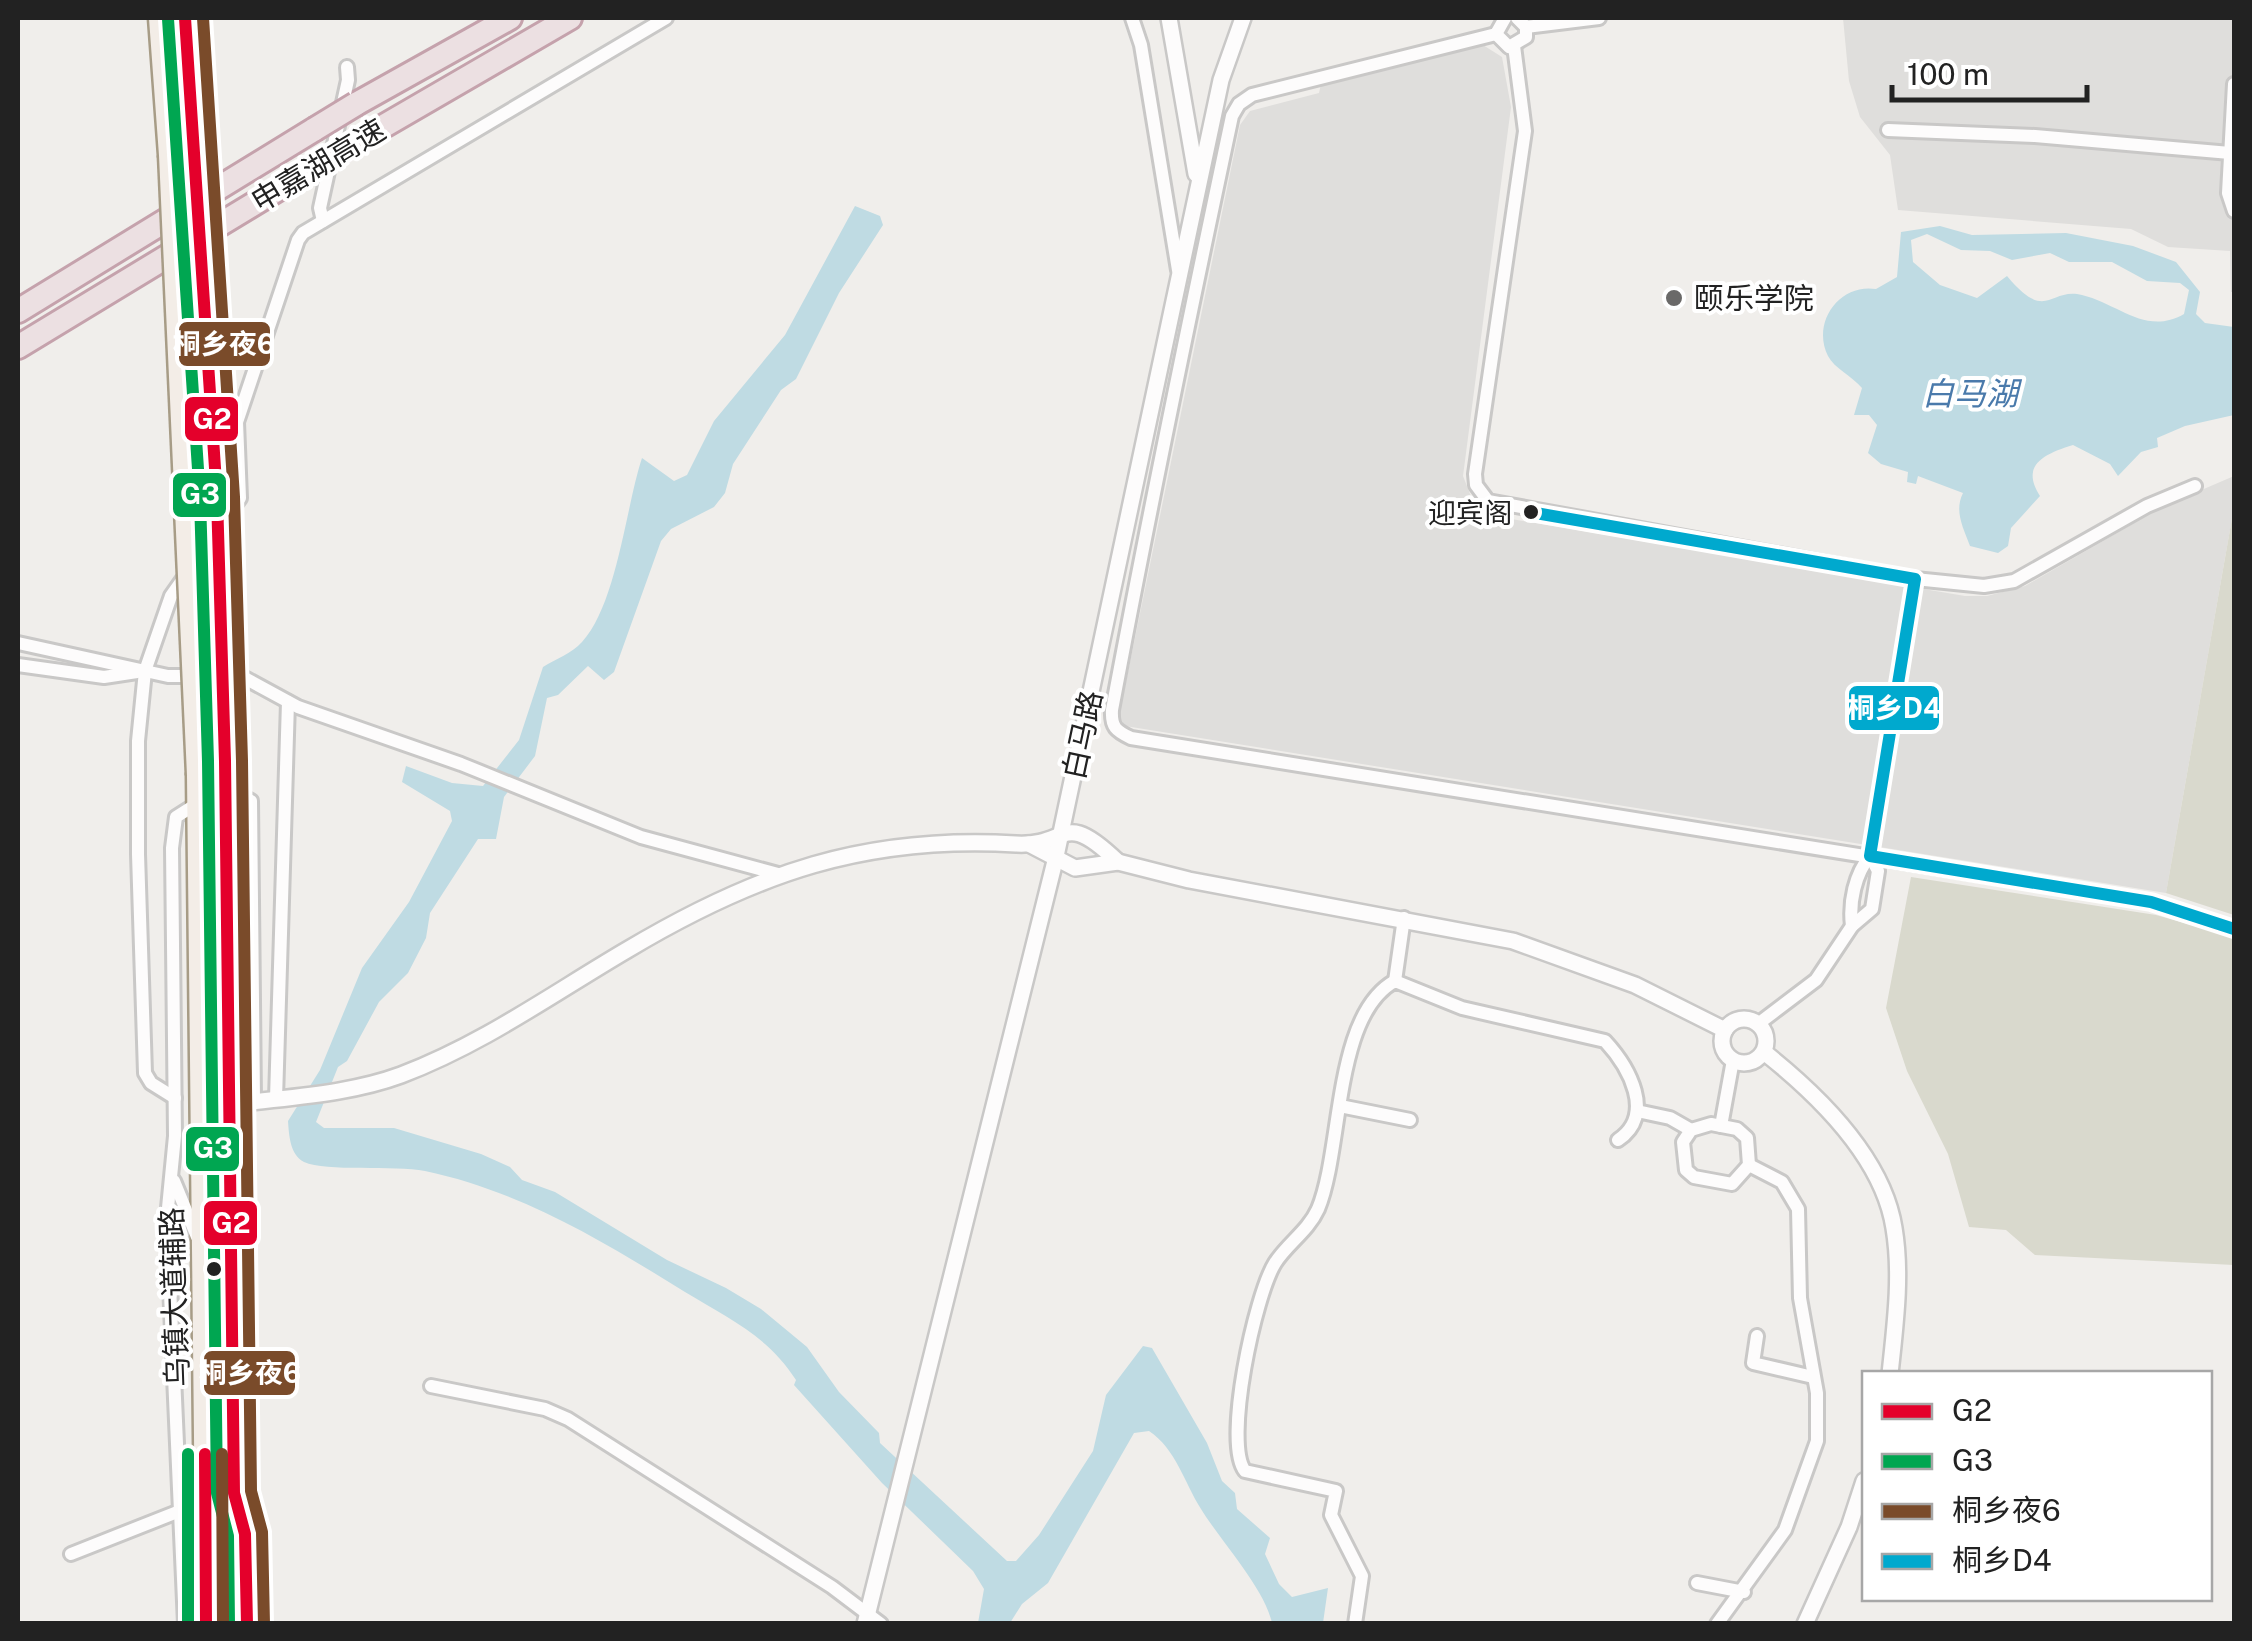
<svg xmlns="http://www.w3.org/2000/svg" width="2252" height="1641" font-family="'Public Sans','Noto Sans SC',sans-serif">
  <rect width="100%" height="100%" fill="#f0eeeb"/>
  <!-- residential -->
  <g fill="#dfdedc">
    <polygon points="1843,18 2234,18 2234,292 2231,292 2230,251 2168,247 2131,229 1898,210 1890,155 1860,117 1849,81"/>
    <polygon points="1483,45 1502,57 1511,107 1463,476 1474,504 1488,515 1965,596 1987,596 2025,586 2162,507 2234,476 2234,507 2166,893 1125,726 1119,716 1240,125 1250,111 1319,93 1321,84"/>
  </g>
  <!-- construction -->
  <g fill="#d9d9cd">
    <polygon points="2234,507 2234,915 2166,893"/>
    <polygon points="1911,877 2156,915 2234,937 2234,1265 2035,1255 2006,1230 1969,1227 1948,1154 1907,1071 1886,1008"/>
  </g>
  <!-- water -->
  <g fill="#bfdbe3" fill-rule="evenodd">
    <path d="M855 206 880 216 883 225 839 293 796 379 781 390 733 464 725 493 714 507 671 529 661 541 614 672 604 680 588 666 558 695 547 698 535 756 504 797 496 839H478L430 913 426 938 408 973 379 1002 347 1061 338 1067 316 1122 324 1128H394L481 1154 510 1167 522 1180 555 1192 667 1260 726 1288 761 1309 807 1347 839 1392 879 1433 880 1443 1007 1561H1016L1039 1535 1093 1451 1106 1395 1143 1346 1152 1348 1207 1443 1222 1481 1235 1493 1237 1509 1270 1538 1265 1554 1279 1584 1292 1597 1328 1588 1323 1623H1272C1265 1589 1220 1540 1201 1509 1184 1482 1176 1449 1149 1431L1134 1433 1048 1583 1022 1604 1010 1623H978L984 1589 973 1571 882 1483 794 1385 796 1380C768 1336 728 1318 685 1292 603 1241 520 1191 425 1171 394 1165 326 1172 304 1162 290 1155 289 1135 288 1121L320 1070 362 968 409 902 452 821 450 811 402 782 406 766 452 783 483 786 519 740 543 667C556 659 572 653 582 642 617 604 626 506 642 458L674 481 687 475 714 421 785 335Z"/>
    <path d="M1940 226 1972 235 2066 233 2133 246 2176 262 2200 292 2196 314 2205 323 2234 327V415L2185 426 2157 438 2158 447 2141 452 2118 476 2110 464 2073 445C2044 454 2020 465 2040 496L2011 528 2008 546 1998 553 1970 546C1963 527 1954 511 1963 493L1918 476 1916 484 1907 482 1908 472 1881 464 1868 453 1877 425 1869 415H1854L1862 388C1852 376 1834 368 1828 356 1811 322 1840 283 1876 289L1897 277 1901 232ZM1927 234 1961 250 1990 251 2012 260 2050 253 2069 262H2112L2147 281 2180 283 2189 290 2184 314C2146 336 2119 304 2082 295 2049 287 2047 324 2007 276L1977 298 1940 285 1913 262 1911 240Z"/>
  </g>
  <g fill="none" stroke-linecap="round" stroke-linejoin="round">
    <defs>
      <g id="minor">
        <polyline points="1132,18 1141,45 1178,270"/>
        <polyline points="1505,18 1496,34 1509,47 1526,37 1526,27 1517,18"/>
        <polyline points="1526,27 1599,18"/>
        <path d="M1496 34 1252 95 1239 104 1232 116C1190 314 1149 512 1112 710 1111 727 1116 731 1131 738L2151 902 2234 929"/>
        <polyline points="1514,46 1525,131 1475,474 1476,485 1488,501 1915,579 1984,586 2014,581 2147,506 2195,486"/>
        <polyline points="2234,84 2228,193 2234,211"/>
        <polyline points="1888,130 2035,136 2230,153"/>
        <polyline points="323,221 320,208 348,80 347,67"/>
        <polyline points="18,643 168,676 241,676 298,707 461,764 641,837 778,874"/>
        <polyline points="18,665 104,677 137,672"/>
        <polyline points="225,787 251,801 254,1101"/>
        <path d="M1852 926C1849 902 1855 874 1870 856L1915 579"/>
        <polyline points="1395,981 1404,918"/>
        <polyline points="1758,1024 1816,980 1852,926 1872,909 1878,871 1870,856"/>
        <polyline points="175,1098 151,1083 145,1073 138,854 138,741 145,671 171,596 240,498 237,422 298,240 303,233 666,18"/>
        <polyline points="276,1099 288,702"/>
        <polyline points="1340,1106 1410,1120"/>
        <polyline points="1637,1111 1670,1118 1691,1130"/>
        <polygon points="1711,1124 1737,1129 1747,1138 1749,1165 1732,1184 1694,1177 1686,1170 1683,1142 1691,1130"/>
        <polyline points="1721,1126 1733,1060"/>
        <polyline points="174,1181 197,1237"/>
        <polyline points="1757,1336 1753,1363 1813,1377"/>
        <polyline points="431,1386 545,1409 568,1419 832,1587 881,1624"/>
        <polyline points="71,1554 205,1501"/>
        <polyline points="1697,1583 1744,1592"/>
        <polyline points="185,1624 167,1218 175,1136 172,848 176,817 198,803"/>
        <path d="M1355 1624 1362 1576 1331 1515 1336 1491 1245 1471C1223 1443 1255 1295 1275 1263 1287 1244 1308 1231 1318 1209 1343 1149 1333 1015 1395 981L1462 1008 1605 1041C1629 1067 1656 1115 1618 1140"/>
        <polyline points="1717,1624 1785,1530 1817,1441 1817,1393 1800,1298 1798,1209 1782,1182 1749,1165"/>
      </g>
      <g id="tertiary">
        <polyline points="1169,18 1196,174"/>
        <polyline points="1029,844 1075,868 1118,862 1189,880 1513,941 1635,985 1725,1030"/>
        <circle cx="1744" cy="1041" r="22"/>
        <path d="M1764 1052C1817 1094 1883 1157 1894 1228 1902 1275 1895 1326 1890 1374"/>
        <path d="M228 1105C285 1097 347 1095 401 1075 483 1044 552 994 627 950 756 873 866 835 1016 844 1070 847 1061 807 1118 862"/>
        <polyline points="865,1624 1055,861 1221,80 1243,18"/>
        <polyline points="1805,1624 1849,1527 1864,1481"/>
      </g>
      <polyline id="secondary" points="234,1493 245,1534 247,1624"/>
      <g id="primary">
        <polyline points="159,18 169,155"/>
        <polyline points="185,18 193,141"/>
        <polyline points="225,761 233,1624"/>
        <polyline points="197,775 206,1624"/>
      </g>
      <g id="motorway">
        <polyline points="356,104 510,18"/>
        <polyline points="346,148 570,18"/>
        <polyline points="18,311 315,129"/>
        <polyline points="18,347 308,171"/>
      </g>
    </defs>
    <!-- minor casing -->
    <use href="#minor" stroke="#c9c8c7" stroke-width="18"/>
    <!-- tertiary casing -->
    <use href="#tertiary" stroke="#c9c8c7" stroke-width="20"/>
    <!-- secondary casing -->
    <use href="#secondary" stroke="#999a82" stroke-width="22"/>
    <!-- primary casing -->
    <use href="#primary" stroke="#a79c86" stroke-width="25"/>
    <!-- motorway casing -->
    <use href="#motorway" stroke="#c5a2ac" stroke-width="28"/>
    <!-- minor -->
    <use href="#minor" stroke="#fdfcfc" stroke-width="12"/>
    <!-- tertiary -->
    <use href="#tertiary" stroke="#fdfcfc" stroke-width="15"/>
    <!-- secondary -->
    <use href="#secondary" stroke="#f4f4ed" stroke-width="18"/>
    <!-- primary -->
    <use href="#primary" stroke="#f3ede7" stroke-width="20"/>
    <!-- motorway -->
    <use href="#motorway" stroke="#ece0e2" stroke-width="22"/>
    <defs>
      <g id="primary-bridge">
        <polyline points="193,141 217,498 225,761"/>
        <polyline points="169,155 197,775"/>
      </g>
      <g id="motorway-bridge">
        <polyline points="315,129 356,104"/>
        <polyline points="308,171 346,148"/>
      </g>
    </defs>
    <!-- primary-bridge casing -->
    <use href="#primary-bridge" stroke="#a79c86" stroke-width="25" stroke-linecap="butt"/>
    <!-- motorway-bridge casing -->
    <use href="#motorway-bridge" stroke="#c5a2ac" stroke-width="28" stroke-linecap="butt"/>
    <!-- primary-bridge -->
    <use href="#primary-bridge" stroke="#f3ede7" stroke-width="20"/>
    <!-- motorway-bridge -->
    <use href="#motorway-bridge" stroke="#ece0e2" stroke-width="22"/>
    <defs>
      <g id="bus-1">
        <polyline points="185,18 217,498 225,761 234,1493 245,1534 247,1624"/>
        <polyline points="205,1454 206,1624"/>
      </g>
      <g id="bus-2">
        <polyline points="168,19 200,499 208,761 217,1493 228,1536 229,1624"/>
        <polyline points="188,1454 188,1624"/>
      </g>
      <g id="bus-3">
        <polyline points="203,18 234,497 242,761 251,1491 262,1532 264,1624"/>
        <polyline points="222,1454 223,1624"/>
      </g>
      <polyline id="bus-4" points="1530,512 1915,579 1870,856 2151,902 2234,929"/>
    </defs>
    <!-- bus-1 casing -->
    <use href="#bus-1" stroke="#fff" stroke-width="20"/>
    <!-- bus-2 casing -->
    <use href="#bus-2" stroke="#fff" stroke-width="20"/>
    <!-- bus-3 casing -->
    <use href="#bus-3" stroke="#fff" stroke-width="20"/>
    <!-- bus-4 casing -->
    <use href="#bus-4" stroke="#fff" stroke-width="20"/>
    <!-- bus-1 -->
    <use href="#bus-1" stroke="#e4002b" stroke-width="12"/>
    <!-- bus-2 -->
    <use href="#bus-2" stroke="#00a651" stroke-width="12"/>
    <!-- bus-3 -->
    <use href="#bus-3" stroke="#7a4b2a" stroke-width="12"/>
    <!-- bus-4 -->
    <use href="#bus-4" stroke="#00a9ce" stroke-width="12"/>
  </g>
  <!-- markers -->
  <circle fill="#6a6968" stroke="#fff" stroke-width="4" cx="1674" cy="298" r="10"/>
  <g fill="#222" stroke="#fff" stroke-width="4">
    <circle cx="1531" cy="512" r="9"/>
    <circle cx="214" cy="1269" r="9"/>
  </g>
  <g text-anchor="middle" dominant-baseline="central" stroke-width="8" stroke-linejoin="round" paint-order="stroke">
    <!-- bus labels -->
    <g font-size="28" fill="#222" stroke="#fff" text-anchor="end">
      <text x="1512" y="512">迎宾阁</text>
    </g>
    <!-- street labels -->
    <g font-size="30" fill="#222" stroke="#fff">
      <text transform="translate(318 165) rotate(-31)">申嘉湖高速</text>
      <text transform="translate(1082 735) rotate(-78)">白马路</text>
      <text transform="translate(174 1297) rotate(-92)">乌镇大道辅路</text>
    </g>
    <!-- poi labels -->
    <g font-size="30" fill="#222" stroke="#fff" text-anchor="start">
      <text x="1694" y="298">颐乐学院</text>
    </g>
    <!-- water labels -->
    <g font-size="32" font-style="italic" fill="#4a7aab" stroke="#fff">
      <text x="1970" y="393">白马湖</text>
    </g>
  </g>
  <g stroke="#fff" stroke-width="4">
    <rect x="177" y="320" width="95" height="48" rx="10" fill="#7a4b2a"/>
    <rect x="183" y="395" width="57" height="48" rx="10" fill="#e4002b"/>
    <rect x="171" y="471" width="57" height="48" rx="10" fill="#00a651"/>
    <rect x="1847" y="684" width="94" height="48" rx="10" fill="#00a9ce"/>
    <rect x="184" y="1125" width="57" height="48" rx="10" fill="#00a651"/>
    <rect x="202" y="1199" width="57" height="48" rx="10" fill="#e4002b"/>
    <rect x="202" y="1349" width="95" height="48" rx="10" fill="#7a4b2a"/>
  </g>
  <g font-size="28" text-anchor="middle" font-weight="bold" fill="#fff">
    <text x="224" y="354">桐乡夜6</text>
    <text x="212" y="429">G2</text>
    <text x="200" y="504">G3</text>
    <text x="1894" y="718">桐乡D4</text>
    <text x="213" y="1158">G3</text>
    <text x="231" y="1233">G2</text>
    <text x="250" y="1383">桐乡夜6</text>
  </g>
  <!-- border -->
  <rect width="2252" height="1641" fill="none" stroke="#222222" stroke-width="40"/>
  <!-- legend -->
  <rect x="1862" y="1371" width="350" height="230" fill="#ffffff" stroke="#a7a7a7" stroke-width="2.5"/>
  <rect x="1882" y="1404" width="50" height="15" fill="#e4002b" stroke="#a7a7a7" stroke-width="2.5"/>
  <text x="1952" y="1421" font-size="30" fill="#222222">G2</text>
  <rect x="1882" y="1454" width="50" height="15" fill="#00a651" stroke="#a7a7a7" stroke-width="2.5"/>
  <text x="1952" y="1471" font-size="30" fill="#222222">G3</text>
  <rect x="1882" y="1504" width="50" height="15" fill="#7a4b2a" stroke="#a7a7a7" stroke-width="2.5"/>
  <text x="1952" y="1521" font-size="30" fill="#222222">桐乡夜6</text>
  <rect x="1882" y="1554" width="50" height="15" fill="#00a9ce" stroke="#a7a7a7" stroke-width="2.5"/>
  <text x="1952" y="1571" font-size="30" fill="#222222">桐乡D4</text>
  <!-- scale -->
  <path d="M1892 85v15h195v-15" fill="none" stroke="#222222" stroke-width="5"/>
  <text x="1907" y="85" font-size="30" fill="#222222" stroke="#ffffff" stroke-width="8" paint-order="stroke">100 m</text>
</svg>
